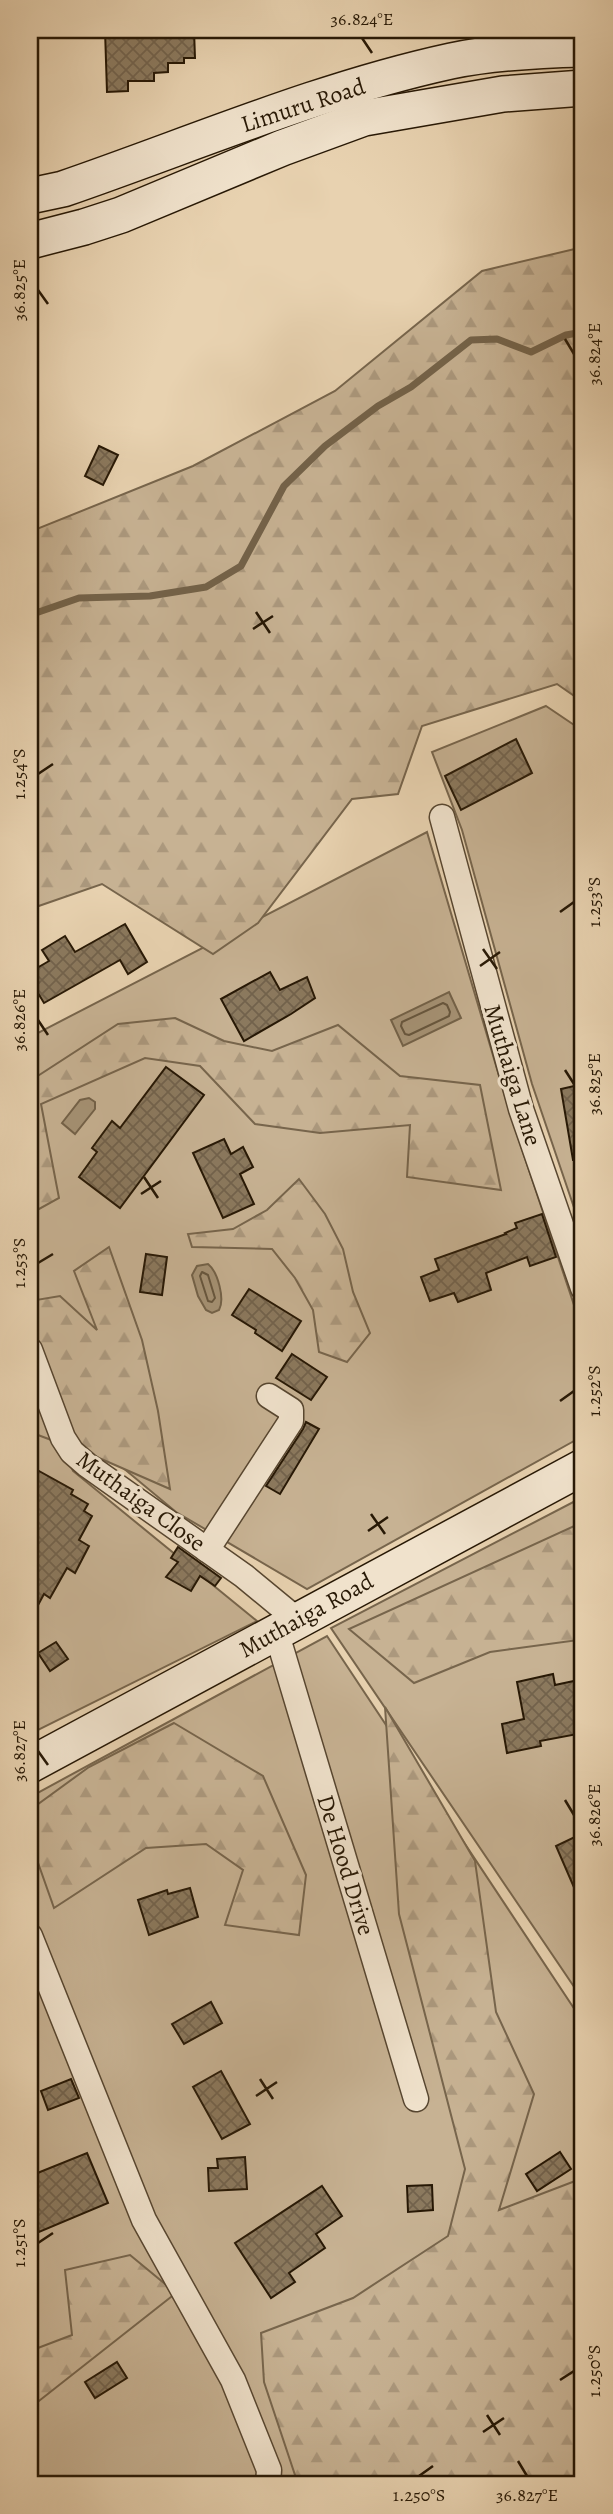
<svg xmlns="http://www.w3.org/2000/svg" width="613" height="2514" font-family="Alegreya,serif">
  <defs>
    <pattern id="forest-firs" width="22" height="20" patternUnits="userSpaceOnUse" patternTransform="scale(1.75)"><rect width="22" height="20" fill="#c7b293"/><path d="M5 1l3.5 6h-7zM16 11l3.5 6h-7z" fill="#ab987d"/></pattern>
    <pattern id="building-cross-hatch" width="8" height="8" patternUnits="userSpaceOnUse" patternTransform="scale(1.75)"><rect width="8" height="8" fill="#8b795e"/><path d="M0 0l8 8M0 8l8-8" fill="none" stroke="#72624c"/></pattern>
  </defs>
  <rect width="100%" height="100%" fill="#e8d2b0"/>
  <filter id="stains"><feTurbulence type="fractalNoise" baseFrequency=".00286" numOctaves="4"/><feColorMatrix values="0 0 0 0 .2 0 0 0 0 .09 0 0 0 0 .02 0 0 0 .5 -.17"/></filter>
  <radialGradient id="worn" r=".72"><stop offset=".6" stop-color="#630" stop-opacity="0"/><stop offset="1" stop-color="#630" stop-opacity=".3"/></radialGradient>
  <!-- green -->
  <g fill="#c7b293" stroke="#77654c" stroke-width="2">
    <polygon points="546,706 583,731 583,1234 532,1084 462,830 432,752"/>
    <polygon points="427,832 510,1113 583,1332 583,1436 307,1589 176,1512 81,1433 30,1302 30,1037"/>
    <polygon points="30,1370 73,1471 257,1621 30,1734"/>
    <polygon points="583,1497 583,2000 331,1628"/>
    <polygon points="327,1636 583,2022 583,2484 30,2484 30,1797"/>
  </g>
  <!-- forest -->
  <g fill="url(#forest-firs)" stroke="#77654c" stroke-width="2">
    <polygon points="583,247 583,702 557,684 422,726 398,794 352,799 258,923 213,954 102,884 30,909 30,526 37,529 193,466 335,391 482,271"/>
    <polygon points="175,1018 224,1041 272,1051 338,1025 400,1076 480,1085 501,1190 407,1177 410,1125 320,1133 255,1124 200,1066 145,1058 41,1104 59,1198 30,1214 30,1081 118,1024"/>
    <polygon points="299,1179 325,1214 343,1249 353,1292 370,1333 347,1362 319,1352 313,1310 295,1278 272,1249 192,1247 188,1234 233,1229 267,1210"/>
    <polygon points="109,1247 142,1340 158,1411 170,1489 99,1458 30,1432 30,1301 60,1296 97,1330 74,1271"/>
    <polygon points="583,1522 583,1645 578,1640 490,1652 414,1683 349,1629"/>
    <polygon points="385,1707 475,1861 496,2012 534,2094 499,2210 583,2178 583,2484 298,2484 264,2382 261,2333 353,2298 448,2236 465,2169 399,1914"/>
    <polygon points="174,1723 263,1776 306,1875 299,1935 225,1925 243,1870 206,1844 146,1848 54,1908 30,1840 30,1810 89,1767"/>
    <polygon points="130,2255 176,2293 30,2408 30,2351 72,2335 65,2270"/>
  </g>
  <!-- water -->
  <g fill="#a69376" stroke="#736249" stroke-width="2">
    <polygon points="449,992 461,1018 403,1046 391,1020"/>
    <polygon points="89,1098 95,1102 95,1109 75,1134 62,1123 80,1100"/>
    <path d="M208 1264C218 1272 225 1299 219 1310L212 1313 206 1310 198 1296 192 1275 197 1266Z"/>
  </g>
  <g fill="none" stroke-linecap="round" stroke-linejoin="round">
    <!-- shore -->
    <g stroke="#66563e" stroke-width="2">
      <polygon points="443,1003 447,1005 450,1012 449,1016 409,1035 405,1034 401,1026 402,1022"/>
      <polygon points="202,1272 208,1275 215,1298 212,1302 208,1301 200,1276"/>
    </g>
    <!-- stream -->
    <polyline stroke="#736249" stroke-width="7" points="30,615 79,598 150,596 206,587 241,566 284,486 325,446 378,406 411,387 471,340 497,339 531,352 566,335 583,332"/>
  </g>
  <!-- building -->
  <g fill="url(#building-cross-hatch)" stroke="#271805" stroke-width="2">
    <polygon points="105,30 194,30 195,58 184,58 184,63 168,63 168,72 154,73 154,81 128,81 128,91 107,92"/>
    <polygon points="99,446 118,455 103,485 85,476"/>
    <polygon points="516,739 532,773 461,810 445,776"/>
    <polygon points="125,924 147,962 128,974 120,960 44,1003 30,980 30,972 49,961 42,950 65,936 75,952"/>
    <polygon points="270,972 280,990 307,977 315,998 291,1014 244,1041 221,999"/>
    <polygon points="166,1067 204,1095 120,1208 79,1177 97,1152 92,1148 112,1121 120,1128"/>
    <polygon points="583,1084 583,1159 573,1160 561,1089"/>
    <polygon points="224,1139 231,1154 243,1147 253,1167 240,1174 254,1204 223,1218 193,1153"/>
    <polygon points="542,1214 556,1257 530,1266 527,1257 486,1273 491,1290 458,1302 454,1293 430,1301 421,1277 439,1270 435,1259 506,1234 505,1233 517,1228 515,1223"/>
    <polygon points="146,1254 167,1257 162,1295 140,1292"/>
    <polygon points="249,1289 301,1321 282,1351 255,1333 256,1330 232,1315"/>
    <polygon points="292,1354 327,1377 311,1400 276,1378"/>
    <polygon points="306,1422 319,1429 280,1494 266,1486 303,1429"/>
    <polygon points="30,1466 73,1490 71,1494 88,1504 84,1511 92,1516 79,1540 89,1546 75,1573 67,1568 50,1598 44,1594 30,1620"/>
    <polygon points="178,1547 221,1578 215,1586 200,1576 191,1591 166,1577 178,1562 171,1558"/>
    <polygon points="56,1642 68,1659 50,1671 38,1653"/>
    <polygon points="553,1674 555,1685 583,1679 583,1733 540,1741 541,1746 507,1753 502,1724 524,1719 517,1682"/>
    <polygon points="583,1833 583,1908 556,1846"/>
    <polygon points="190,1888 198,1917 149,1935 138,1900 167,1890 168,1894"/>
    <polygon points="211,2002 222,2023 184,2044 172,2024"/>
    <polygon points="221,2071 250,2124 222,2139 193,2087"/>
    <polygon points="71,2079 79,2098 48,2110 41,2091"/>
    <polygon points="560,2152 571,2169 537,2191 526,2174"/>
    <polygon points="87,2153 108,2203 39,2232 30,2210 30,2176"/>
    <polygon points="245,2157 247,2189 209,2191 208,2168 218,2168 217,2159"/>
    <polygon points="432,2185 433,2210 408,2212 407,2186"/>
    <polygon points="322,2186 342,2216 316,2234 325,2248 289,2273 295,2282 271,2298 235,2243"/>
    <polygon points="117,2362 127,2378 95,2398 85,2382"/>
  </g>
  <g fill="none" stroke-linecap="round" stroke-linejoin="round">
    <defs>
      <g id="minor">
        <polyline points="442,817 521,1109 583,1288"/>
        <polyline points="30,1350 63,1438 72,1452 87,1465 244,1576 296,1619"/>
        <polyline points="207,1550 291,1421 291,1410 269,1396"/>
        <polyline points="276,1631 416,2099"/>
        <polyline points="30,1936 144,2220 233,2380 269,2470 268,2484"/>
      </g>
      <g id="secondary">
        <path d="M30 196 63 189C191 145 318 90 451 61 494 52 539 50 583 49"/>
        <polyline points="30,241 84,227 121,215 282,148 364,118 503,94 583,88"/>
        <polyline points="30,1765 583,1467"/>
      </g>
    </defs>
    <!-- minor casing -->
    <use href="#minor" stroke="#574630" stroke-width="27"/>
    <!-- secondary casing -->
    <use href="#secondary" stroke="#271805" stroke-width="38"/>
    <!-- minor -->
    <use href="#minor" stroke="#f0e2cc" stroke-width="24"/>
    <!-- secondary -->
    <use href="#secondary" stroke="#f0e2cc" stroke-width="35"/>
  </g>
  <!-- ticks -->
  <path fill="none" stroke="#271805" stroke-width="2.5" d="M362 38 372 53M38 290 48 304M565 339 574 354M256 612 270 633M253 629 273 616M38 774 53 764M560 912 574 902M483 949 497 969M480 966 500 952M38 1020 48 1035M565 1070 574 1084M144 1177 158 1198M141 1194 161 1181M38 1263 53 1254M560 1401 574 1391M371 1514 385 1534M368 1531 388 1517M38 1751 48 1765M565 1800 574 1815M260 2079 273 2099M256 2096 277 2082M38 2243 53 2233M560 2380 574 2371M487 2415 500 2435M483 2432 504 2418M518 2461 527 2476M419 2476 433 2466"/>
  <g text-anchor="middle" dominant-baseline="central" stroke-width="6" stroke-linejoin="round" paint-order="stroke">
    <!-- street labels -->
    <g font-size="24" fill="#271805" stroke="#f0e2cc">
      <text transform="translate(303 105) rotate(-18)">Limuru Road</text>
      <text transform="translate(513 1075) rotate(73)">Muthaiga Lane</text>
      <text transform="translate(141 1501) rotate(36)">Muthaiga Close</text>
      <text transform="translate(306 1615) rotate(-29)">Muthaiga Road</text>
      <text transform="translate(346 1865) rotate(73)">De Hood Drive</text>
    </g>
  </g>
  <!-- margin -->
  <rect width="613" height="2514" fill="none" stroke="#e8d2b0" stroke-width="77"/>
  <rect x="38" y="38" width="536" height="2438" fill="none" stroke="#271805" stroke-width="2.5"/>
  <g font-size="18" text-anchor="middle" fill="#271805">
    <text x="362" y="25">36.824°E</text>
    <text transform="translate(19 290) rotate(-90)" y="6">36.825°E</text>
    <text transform="translate(594 354) rotate(-90)" y="6">36.824°E</text>
    <text transform="translate(19 774) rotate(-90)" y="6">1.254°S</text>
    <text transform="translate(594 902) rotate(-90)" y="6">1.253°S</text>
    <text transform="translate(19 1020) rotate(-90)" y="6">36.826°E</text>
    <text transform="translate(594 1084) rotate(-90)" y="6">36.825°E</text>
    <text transform="translate(19 1263) rotate(-90)" y="6">1.253°S</text>
    <text transform="translate(594 1391) rotate(-90)" y="6">1.252°S</text>
    <text transform="translate(19 1751) rotate(-90)" y="6">36.827°E</text>
    <text transform="translate(594 1815) rotate(-90)" y="6">36.826°E</text>
    <text transform="translate(19 2243) rotate(-90)" y="6">1.251°S</text>
    <text transform="translate(594 2371) rotate(-90)" y="6">1.250°S</text>
    <text x="419" y="2501">1.250°S</text>
    <text x="527" y="2501">36.827°E</text>
  </g>
  <rect width="100%" height="100%" filter="url(#stains)"/>
  <rect width="100%" height="100%" fill="url(#worn)"/>
</svg>
